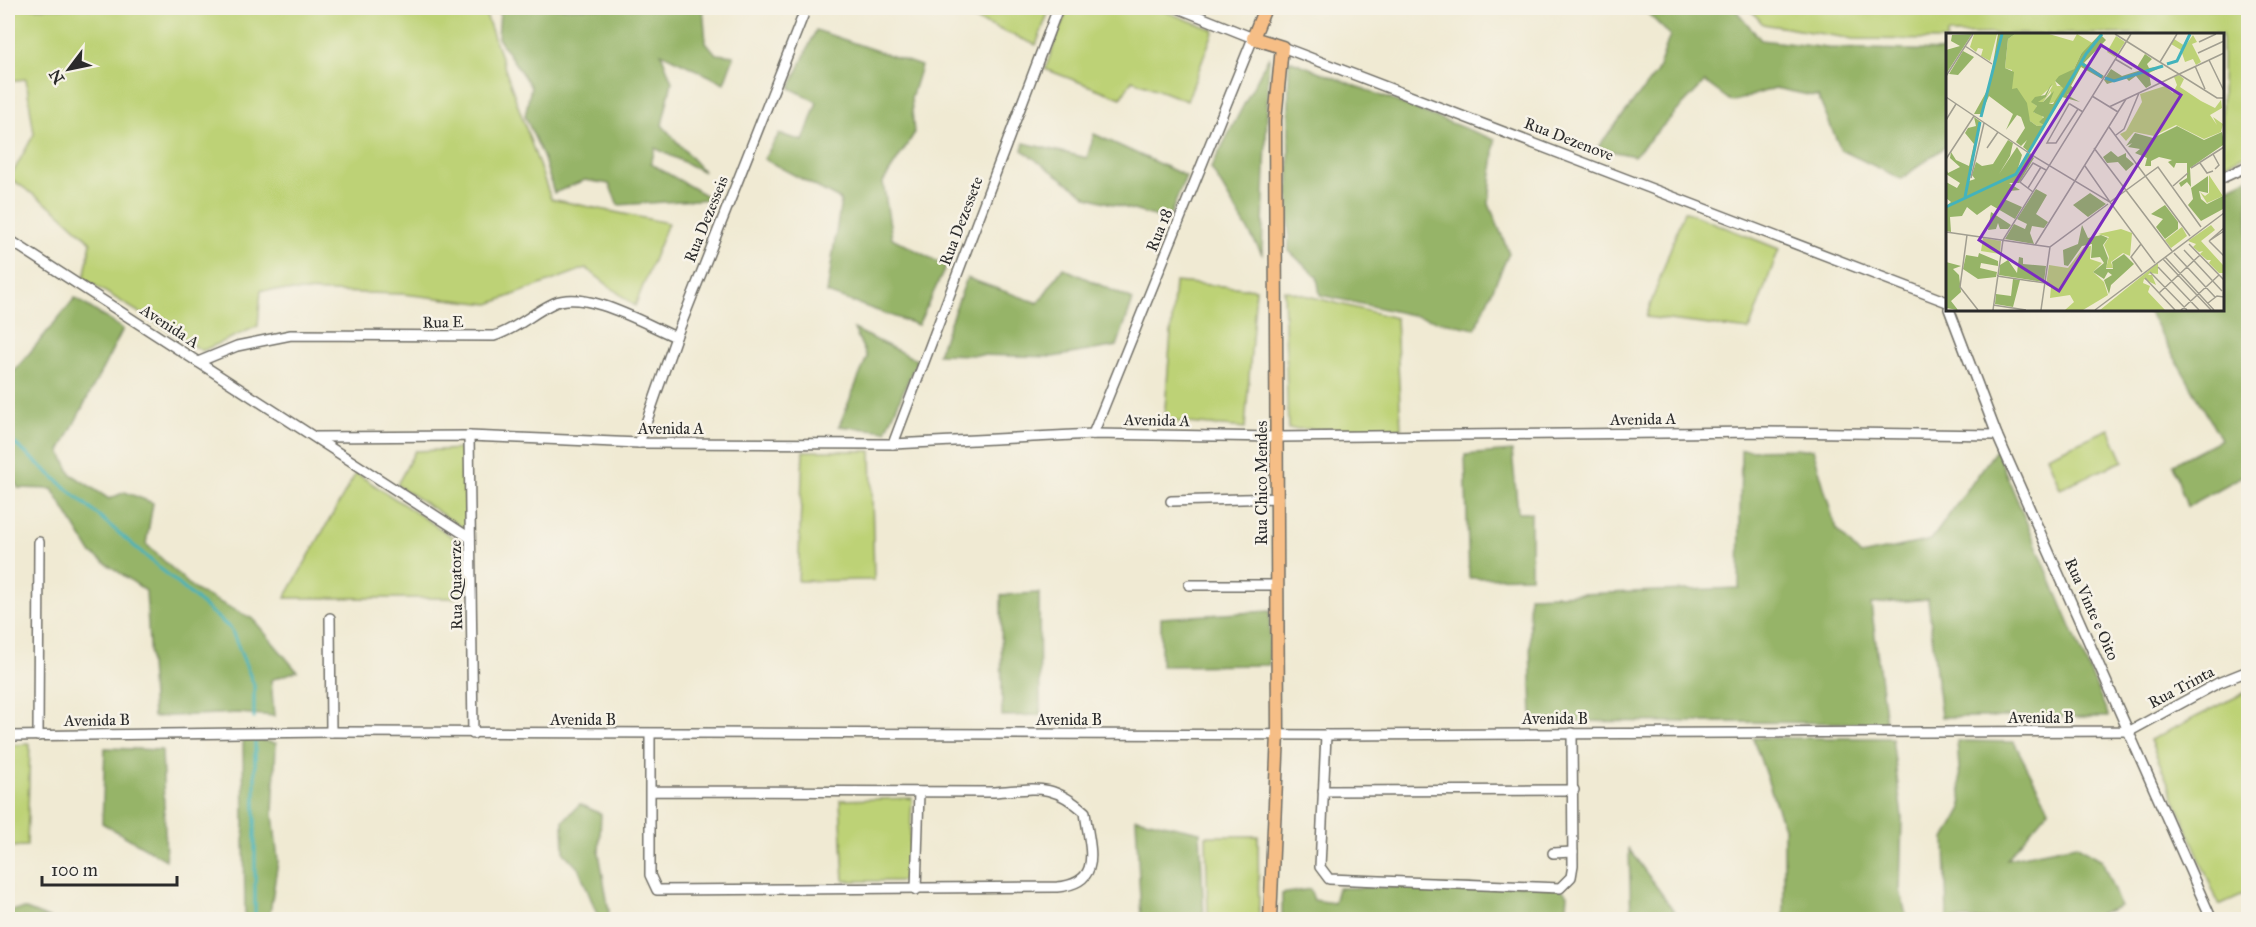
<svg xmlns="http://www.w3.org/2000/svg" width="2256" height="927" font-family="'IM FELL Great Primer',serif">
  <rect width="100%" height="100%" fill="#f7f3e8"/>
  <filter id="ink" filterUnits="userSpaceOnUse"><feTurbulence type="fractalNoise" baseFrequency=".0167" numOctaves="2"/><feDisplacementMap in="SourceGraphic" scale="12" xChannelSelector="R" yChannelSelector="G"/><feConvolveMatrix kernelMatrix="1 2 1 2 8 2 1 2 1" color-interpolation-filters="sRGB"/></filter>
  <filter id="wash" filterUnits="userSpaceOnUse"><feTurbulence type="fractalNoise" baseFrequency=".008" numOctaves="4" result="noise"/><feDisplacementMap in="SourceGraphic" scale="24" xChannelSelector="R" yChannelSelector="G"/><feGaussianBlur stdDeviation="1.35" result="paint"/><feColorMatrix in="noise" values="0 0 0 0 0 0 0 0 0 0 0 0 0 0 0 0 0 1.4 0 .05"/><feComposite in="paint" operator="in"/></filter>
  <g filter="url(#wash)">
    <rect width="100%" height="100%" fill="#f0ead3"/>
    <!-- green -->
    <g fill="#bdd276" stroke="#747e50" stroke-width="1.5">
      <polygon points="8,8 435,8 486,15 551,199 668,223 635,306 586,268 489,304 403,294 261,290 258,326 202,351 84,279 91,242 57,211 10,178 34,134 26,79 8,81"/>
      <polygon points="965,8 1050,8 1036,45 963,14"/>
      <polygon points="1068,8 1156,8 1214,30 1187,101 1132,80 1121,98 1045,69"/>
      <polygon points="1749,8 2248,8 2248,154 2222,166 2222,34 1947,34 1947,40 1853,39 1763,24"/>
      <polygon points="1684,211 1779,249 1749,330 1646,317"/>
      <polygon points="1175,282 1256,289 1245,428 1164,421"/>
      <polygon points="1284,290 1396,318 1401,429 1288,429"/>
      <polygon points="2109,429 2123,461 2060,488 2047,456"/>
      <polygon points="465,449 466,530 397,485 415,451"/>
      <polygon points="803,451 871,451 874,580 798,581"/>
      <polygon points="356,473 462,543 463,598 285,598"/>
      <polygon points="2248,691 2248,892 2219,905 2150,740"/>
      <polygon points="30,744 27,846 8,847 8,745"/>
      <polygon points="912,798 908,881 844,881 840,800"/>
      <polygon points="1206,836 1258,836 1259,919 1208,919"/>
    </g>
    <!-- forest -->
    <g fill="#96b467" stroke="#607049" stroke-width="1.5">
      <polygon points="469,8 703,8 706,42 716,54 734,56 724,83 661,53 672,82 662,125 704,172 655,148 651,164 712,199 618,205 609,184 585,180 554,193 544,159 525,116 531,87 498,38 500,12"/>
      <polygon points="1642,8 1734,8 1761,40 1828,48 1947,51 1947,145 1901,179 1841,150 1818,97 1775,88 1732,102 1705,82 1634,156 1597,148 1657,72 1670,35"/>
      <polygon points="816,30 921,66 911,98 914,134 883,182 892,238 946,266 918,325 827,293 841,200 764,159 779,134 803,141 817,102 790,88"/>
      <polygon points="1269,56 1262,254 1211,168"/>
      <polygon points="1289,60 1495,140 1489,204 1509,253 1475,329 1320,295 1317,277 1289,251"/>
      <polygon points="1094,134 1186,176 1168,220 1088,197 1022,150 1024,143 1087,158"/>
      <polygon points="2248,178 2248,473 2187,507 2173,464 2221,439 2147,309 2222,309 2222,191"/>
      <polygon points="1063,268 1133,300 1117,346 1053,357 938,354 967,278 1038,303"/>
      <polygon points="75,298 123,329 60,451 71,474 109,499 125,492 153,503 146,544 195,590 253,619 297,671 271,680 274,716 239,713 153,717 146,591 91,553 52,489 18,488 8,466 8,379"/>
      <polygon points="854,329 917,360 886,431 839,426 867,357"/>
      <polygon points="1813,449 1836,529 1861,555 1931,540 1996,450 2109,717 1941,717 1928,599 1871,604 1886,723 1532,721 1529,596 1739,588 1741,450"/>
      <polygon points="1512,451 1518,513 1531,513 1531,577 1469,578 1465,455"/>
      <polygon points="1039,593 1040,715 1002,716 1001,595"/>
      <polygon points="1270,611 1269,665 1161,666 1161,618"/>
      <polygon points="243,737 276,743 273,814 278,861 269,919 245,919"/>
      <polygon points="1753,738 1892,738 1902,817 1900,890 1907,919 1784,919 1784,828"/>
      <polygon points="1957,741 2014,742 2049,809 2007,859 2076,845 2102,860 2120,906 2089,919 1947,919 1945,839 1962,808"/>
      <polygon points="105,748 162,750 166,860 102,823"/>
      <polygon points="580,804 601,814 599,853 609,911 607,919 596,919 597,914 579,869 564,853 563,821"/>
      <polygon points="1136,818 1200,832 1204,919 1141,919"/>
      <polygon points="1629,849 1680,919 1631,919"/>
      <polygon points="1554,884 1568,894 1566,919 1282,920 1282,894 1310,889 1314,900 1334,903 1338,888"/>
      <polygon points="26,909 51,919 8,919 8,910"/>
    </g>
    <g fill="none" stroke-linecap="round" stroke-linejoin="round">
      <!-- stream -->
      <g stroke="#43b3bc" stroke-width="3">
        <polyline points="8,438 231,629 254,685 254,718"/>
        <polyline points="255,742 255,920"/>
      </g>
    </g>
  </g>
  <g filter="url(#ink)">
    <g fill="none" stroke-linecap="round" stroke-linejoin="round">
      <defs>
        <g id="minor">
          <polyline points="1282,47 1947,302"/>
          <polyline points="2222,178 2248,166"/>
          <polyline points="8,239 470,538"/>
          <polyline points="1949,309 1997,435 2212,920"/>
          <path d="M198 362 237 346 291 335 494 336C517 329 532 313 554 303 586 289 645 324 676 337"/>
          <polyline points="1093,434 1253,38 1178,8"/>
          <polyline points="469,436 473,734"/>
          <polyline points="317,437 469,436 639,443 893,444 1093,434 1277,437 1763,432 1997,435"/>
          <polyline points="639,443 676,337 806,8"/>
          <polyline points="893,444 1058,8"/>
          <polyline points="1171,501 1278,498"/>
          <polyline points="1189,585 1278,585"/>
          <polyline points="330,618 331,732"/>
          <path d="M650 734V875L657 890 1057 887C1105 883 1089 847 1085 812 1051 782 1037 789 994 792L651 791"/>
          <polyline points="1326,735 1320,867 1329,879 1560,888 1571,877 1573,865 1572,733"/>
          <polyline points="8,736 331,732 1326,735 2130,731 2218,683 2248,671"/>
          <polyline points="38,736 39,542"/>
          <polyline points="1323,791 1574,790"/>
          <polyline points="1553,853 1573,852"/>
          <polyline points="916,890 919,792"/>
        </g>
        <polyline id="major" points="1265,8 1253,38 1282,47 1275,120 1278,734 1270,920"/>
      </defs>
      <!-- minor casing -->
      <use href="#minor" stroke="#706e66" stroke-width="12"/>
      <!-- major casing -->
      <use href="#major" stroke="#706e66" stroke-width="15"/>
      <!-- minor -->
      <use href="#minor" stroke="#fff" stroke-width="9"/>
      <!-- major -->
      <use href="#major" stroke="#f6be86" stroke-width="12"/>
    </g>
  </g>
  <g text-anchor="middle" dominant-baseline="central" stroke-width="5" stroke-linejoin="round" paint-order="stroke">
    <!-- street labels -->
    <g font-size="16" fill="#2b2b2b" stroke="#f7f3e8">
      <text transform="translate(1569 139) rotate(21)">Rua Dezenove</text>
      <text transform="translate(706 219) rotate(-68)">Rua Dezesseis</text>
      <text transform="translate(961 221) rotate(-69)">Rua Dezessete</text>
      <text transform="translate(1159 230) rotate(-68)">Rua 18</text>
      <text transform="translate(443 322) rotate(-1)">Rua E</text>
      <text transform="translate(170 326) rotate(33)">Avenida A</text>
      <text transform="translate(1643 419) rotate(-1)">Avenida A</text>
      <text transform="translate(1157 420) rotate(1)">Avenida A</text>
      <text x="671" y="428">Avenida A</text>
      <text transform="translate(1261 483) rotate(-90)">Rua Chico Mendes</text>
      <text transform="translate(456 585) rotate(-91)">Rua Quatorze</text>
      <text transform="translate(2092 609) rotate(66)">Rua Vinte e Oito</text>
      <text transform="translate(2181 687) rotate(-28)">Rua Trinta</text>
      <text x="2041" y="717">Avenida B</text>
      <text x="1555" y="718">Avenida B</text>
      <text x="583" y="719">Avenida B</text>
      <text x="1069" y="719">Avenida B</text>
      <text transform="translate(97 720) rotate(-1)">Avenida B</text>
    </g>
  </g>
  <!-- overview -->
  <g transform="translate(1946 33)">
    <rect width="278" height="278" fill="#f0ead3"/>
    <path d="M28 1H51L44 28 35 23 37 16 32 15 30 19 24 14ZM69 1H103L127 8 131 1 148 11 135 21 128 36 109 48 111 53H118L111 68 103 71 105 58 97 69H91L100 64 107 52 87 70 91 73 88 80H96L98 92 91 93 84 88 77 67 66 57V37L59 35 62 6ZM247 2 251 9 246 11 255 29 250 32 247 26 239 29 235 17 225 11 228 6 239 13ZM170 3 179 9 169 24 161 19ZM233 42 238 46 234 54 255 68 269 75 275 67 276 75 264 82 271 92 267 84 277 91 275 99 258 106 230 92 208 103 188 99 180 108 174 101 180 98 196 69 194 61 219 53 227 60 231 52 228 44ZM263 142 277 163 261 170 254 159 259 163 263 160ZM265 192 269 197 255 208 277 232V240H273L263 230 265 227H261L254 221 257 218 253 219 247 214 250 211 242 208ZM236 194 241 203 225 215 219 207ZM175 196 186 200 184 223 177 220 165 229 167 235H160L163 224 158 212 163 204 152 201ZM37 205 55 208 54 221 35 218ZM145 213 144 226 156 230 147 239 158 249 162 262 137 277H119L128 269 124 262 104 265 105 254 100 252 103 232 122 235 138 214ZM212 230V241L204 240 202 242H206L210 252 198 246 197 250 204 253 202 259 219 277H154Z" fill="#bdd276"/>
    <path d="M26 1 0 41V17L14 13 5 8 6 2ZM52 1H69L62 6 59 35 68 39 66 56 71 55 81 70 84 88 91 93 98 92 93 89 98 84 87 79 91 73 85 69 89 64 99 62 106 50 100 64 92 69H97L108 58 103 71H107L117 55 109 48 113 43 128 36 135 21 154 1 160 7 138 30 158 43 156 46 135 34 125 53 129 56 121 62 134 69 116 64 83 119 77 114 81 107 75 113 70 109 79 95 75 84 71 82 60 97 67 81 43 63 35 81H28L43 54ZM17 18 28 24 12 42 3 41ZM199 21 206 26 201 31 203 35 218 33 203 40 205 52 200 55 190 43 183 48 180 45 161 51 158 47 165 36 176 43 195 37 191 34ZM28 84 35 89 23 148 29 146 26 142 30 129 36 133 47 131 62 107 67 110 64 123 53 141 71 114 76 122 72 135 82 120 88 125 73 150H63L74 157 63 158 58 166 76 174 69 186 45 172 31 182 21 174 16 183 4 184 5 199 0 198V173L5 169 0 165V149L11 155 14 150 0 141V136L2 140 14 134 4 125 5 119 10 127 23 133 28 111 19 100 22 95 30 93ZM231 93 258 107 276 99 277 104V112L244 135 245 154 241 149 235 154 233 150 241 145V130H230L228 135 222 129 226 127 213 124 205 128V133H199L201 125 189 120 194 116 182 114 186 110 180 113 189 100 207 105ZM165 118 172 124 180 120V124L188 131 180 138 172 129 161 130 157 124ZM262 143V160L253 158 255 166 261 171 277 163V176L255 188 242 172 247 166 245 155ZM90 156 101 162 90 181 102 189 98 195 86 193 84 200 88 211 59 206 68 191 79 196 81 191 71 186ZM144 160 160 171 142 184 127 172ZM219 172 232 189V196L219 206 210 194 217 186 205 181ZM45 179 65 192 62 196H54L52 190 50 196 42 197ZM136 192 142 205 155 202 162 205 157 212 162 225 160 236H167L166 229 178 221 188 231 165 252 163 261 158 247 166 242 162 239 158 246 147 239 158 230 154 224 145 225 146 211 136 213 122 233 118 232 117 217 132 211ZM33 220 52 228V233L35 230 34 235 51 239 50 244 32 246 17 236 20 222 32 224ZM73 224 77 225V231L100 233 98 249 53 242 54 232 62 227 71 240ZM0 229 15 233 7 236 13 242 15 259 5 268 12 277 0 275ZM67 246 74 247 67 274 49 271 50 261 65 263Z" fill="#96b467"/>
    <path fill="none" stroke="#43b3bc" stroke-width="3" d="M135 30 156 44M221 31 231 28 244 1M159 45 168 48 217 33M35 84 56 1M19 164 34 89M0 174 70 141 140 21 156 1"/>
    <path fill="none" stroke="#a19e90" stroke-width="1.5" d="M169 1 271 65H278M253 9 270 1M19 13 46 31M252 20 278 8M169 26 186 36M263 27 278 58M214 29 231 1M249 33 259 56M0 43 27 1M146 63 172 79M0 64 83 120M163 74 278 20M132 76 110 110H101L123 71H124L137 79M0 87 10 71M163 94 244 203M170 102 178 96 193 60M41 115 52 99M148 115 226 218M84 121 164 169 209 230M267 121 273 132 269 136M0 126 28 83M254 130 261 140 267 138M139 133 164 169 212 134 255 194M245 135 278 114M25 145 38 90M227 153 242 140M82 155 95 134M87 159 74 149 87 130 100 137M0 199 104 214M21 202 14 254 32 277M263 208 278 195M263 208 278 223M263 208 278 198M195 211 185 224 196 239M243 211 278 247M89 212 180 66M238 217 276 258M228 220 269 264M219 224 268 277M217 226 265 277M212 234 253 277M204 239 241 277M51 243 99 250M199 245 229 277M213 260 254 222M262 270 271 263 278 264M47 272 80 277M47 277 57 207 185 1M95 277 104 214 162 171M149 277 278 180M235 277 273 242"/>
    <path fill="#7b2cbf" fill-opacity="0.15" stroke="#7b2cbf" stroke-width="3" d="M155 12 235 62 113 258 33 207Z"/>
    <rect width="278" height="278" fill="none" stroke="#2b2b2b" stroke-width="3"/>
  </g>
  <!-- margin -->
  <rect width="2256" height="927" fill="none" stroke="#f7f3e8" stroke-width="30"/>
  <!-- north arrow -->
  <g transform="translate(69 69) rotate(238)" stroke="#f7f3e8" stroke-width="4.5" paint-order="stroke">
  <path d="M0-4.5L10 22L0 15L-10 22Z" fill="#2b2b2b"/>
  <text y="-9" font-size="16" font-weight="bold" text-anchor="middle" fill="#2b2b2b">N</text>
  </g>
  <!-- scale -->
  <path d="M42 876v9h135v-9" fill="none" stroke="#2b2b2b" stroke-width="3"/>
  <text x="51" y="876" font-size="18" fill="#2b2b2b" stroke="#f7f3e8" stroke-width="4.5" paint-order="stroke">100 m</text>
</svg>
